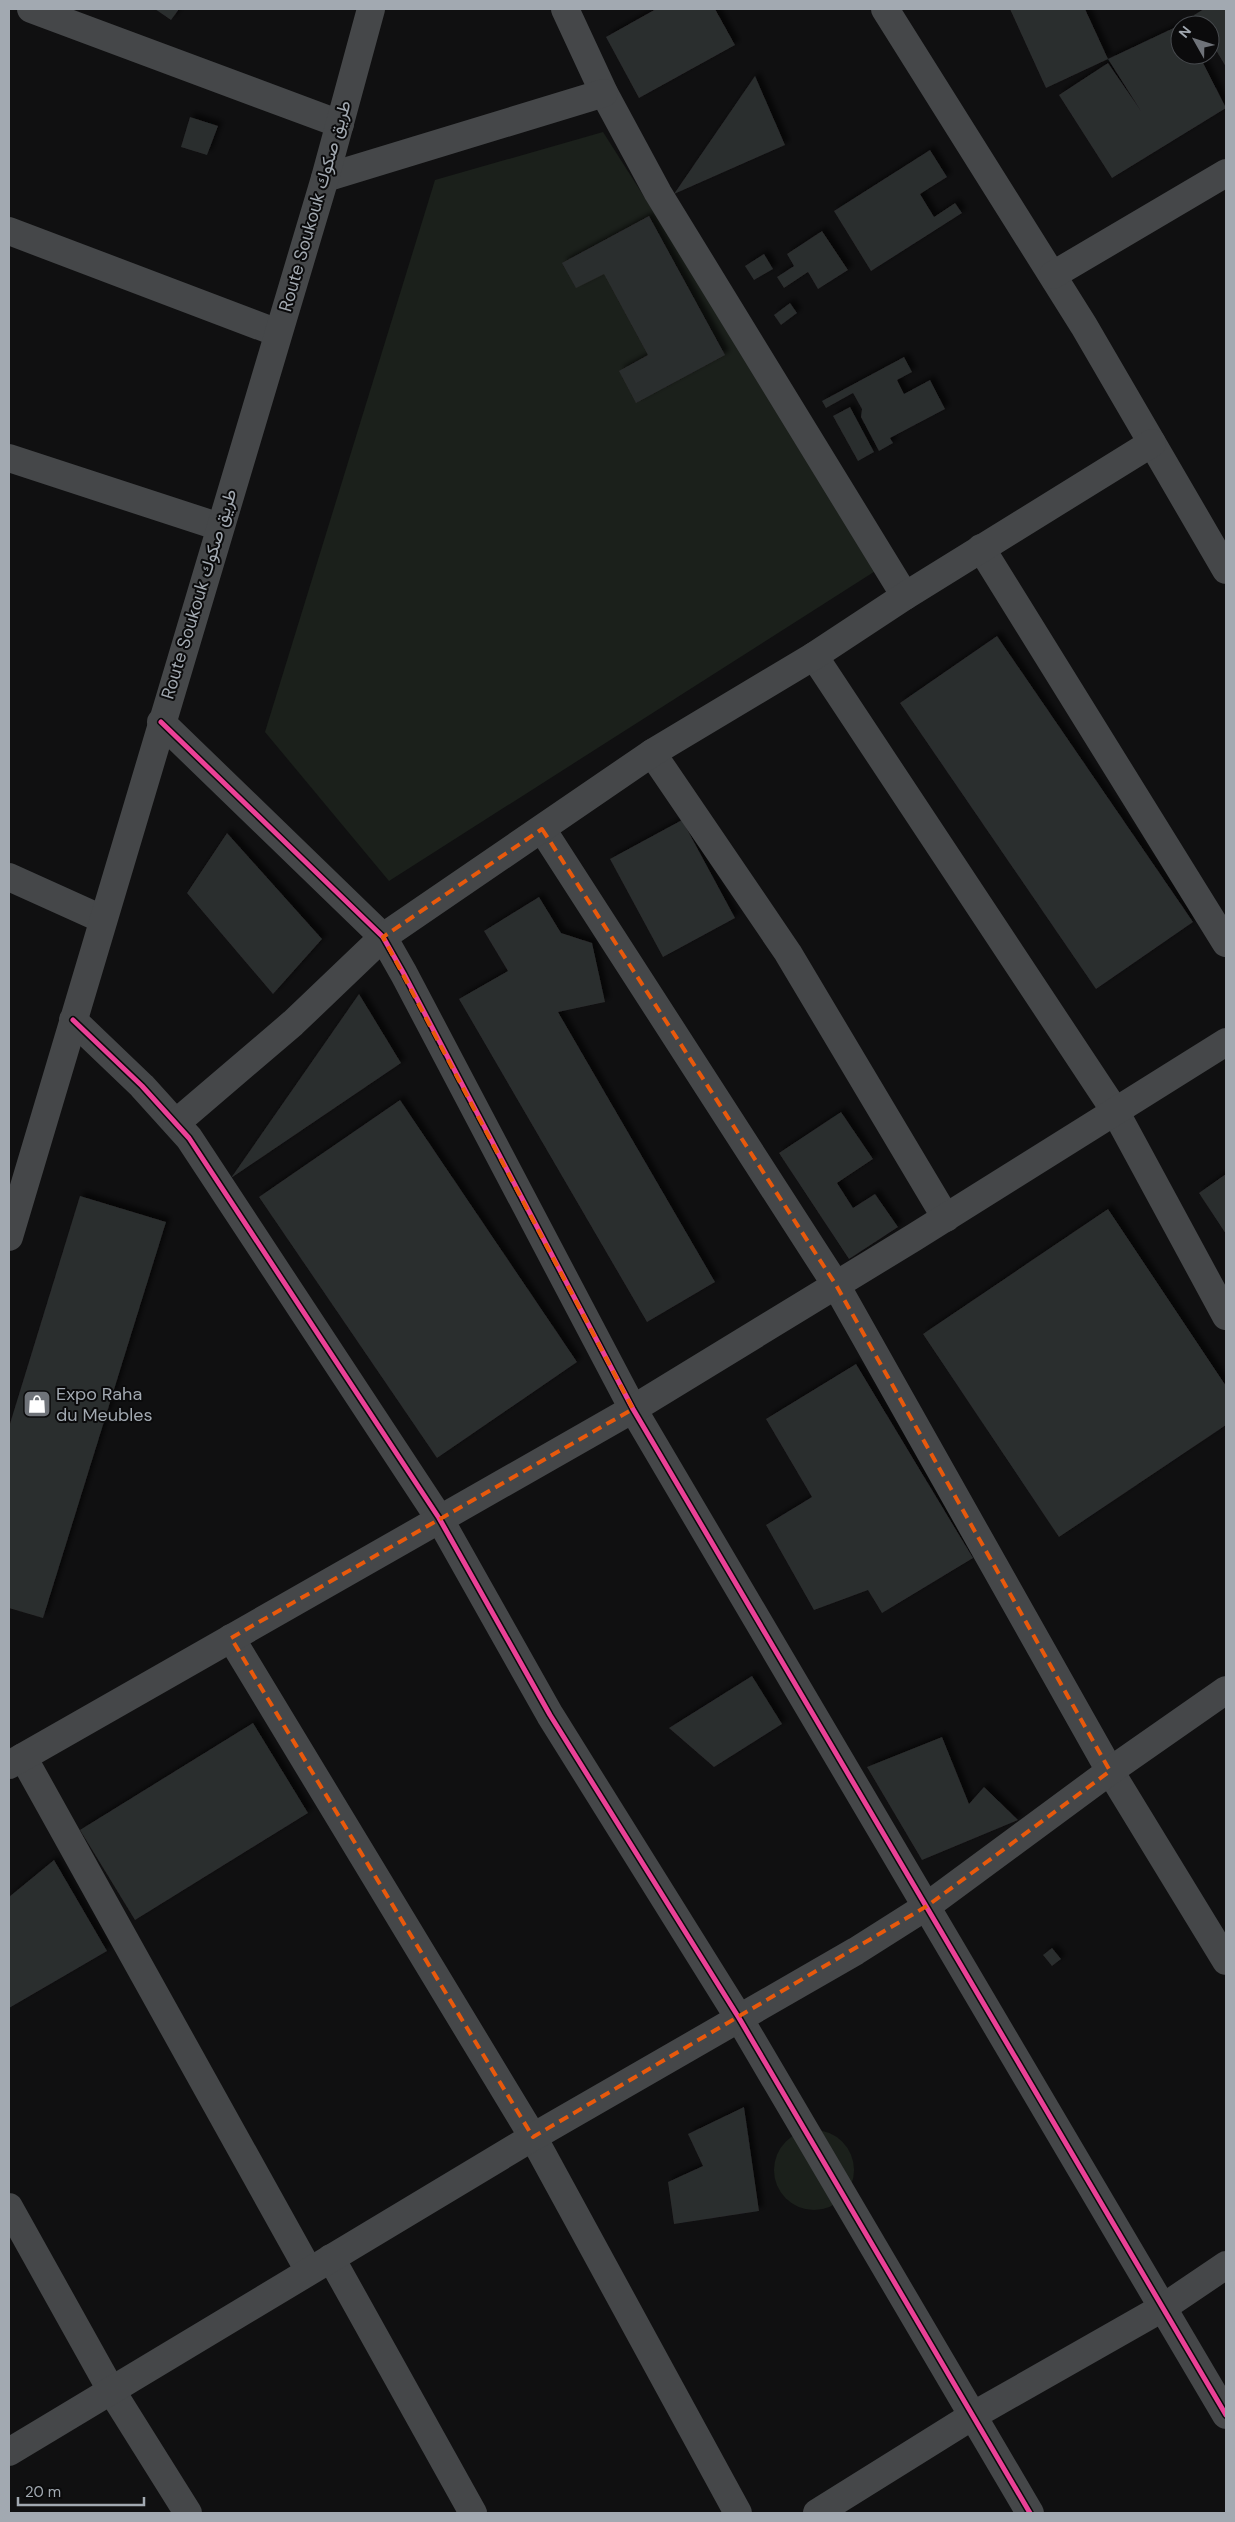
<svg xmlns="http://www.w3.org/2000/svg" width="1235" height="2522" font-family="'DM Sans',Vazirmatn,sans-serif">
  <defs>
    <filter id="shadow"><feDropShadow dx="4.5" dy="-4.5" stdDeviation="2.5" flood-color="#0009"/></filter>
  </defs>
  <rect width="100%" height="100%" fill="#101011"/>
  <!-- green -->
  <g fill="#1b201b">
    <polygon points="603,132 880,568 389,881 265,732 435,180"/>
    <circle cx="814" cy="2170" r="40"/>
  </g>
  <!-- building -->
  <g fill="#2c2d2e" filter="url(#shadow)">
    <polygon points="155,9 179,9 171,20"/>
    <polygon points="656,9 715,9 735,45 639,98 606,37"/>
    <polygon points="1010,9 1085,9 1108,59 1180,25 1180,55 1199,55 1226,108 1112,178 1059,95 1108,63 1141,111 1108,59 1046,88"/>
    <polygon points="1204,9 1226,9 1226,67 1210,40 1210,25 1201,25 1194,15"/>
    <polygon points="755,76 785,145 674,194"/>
    <polygon points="190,117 218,126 207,155 181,147"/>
    <polygon points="930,150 947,177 920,194 934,217 955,203 962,213 871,271 834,211"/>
    <polygon points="649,216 725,355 636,403 619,371 648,355 604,274 576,288 562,263"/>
    <polygon points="822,231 848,270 818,289 808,272 784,288 777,277 794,266 787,254"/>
    <polygon points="764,254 773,269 754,280 745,266"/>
    <polygon points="790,303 797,313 781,325 774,315"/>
    <polygon points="904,357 912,372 897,380 904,394 930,380 945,409 890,438 893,443 879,451 861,417 862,409 853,393 826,408 822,401"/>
    <polygon points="850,407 874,452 858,461 833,416"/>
    <polygon points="997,636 1193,922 1096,989 900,703"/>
    <polygon points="682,820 735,918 663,957 610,859"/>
    <polygon points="227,833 322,939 273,994 187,893"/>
    <polygon points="539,897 561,933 592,943 605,1002 558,1012 715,1282 647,1322 459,999 508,971 484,931"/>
    <polygon points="359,994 401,1063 231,1178"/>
    <polygon points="400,1100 577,1362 437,1458 259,1197"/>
    <polygon points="841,1112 873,1159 837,1183 853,1208 875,1194 898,1227 849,1259 779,1153"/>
    <polygon points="1226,1174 1226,1234 1199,1193"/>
    <polygon points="80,1196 166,1222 43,1618 9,1608 9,1427"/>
    <polygon points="1108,1209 1226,1386 1226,1425 1059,1537 923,1334"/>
    <polygon points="856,1364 973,1558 882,1613 868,1590 814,1610 766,1525 812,1497 766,1419"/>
    <polygon points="752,1676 782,1724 714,1767 669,1728"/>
    <polygon points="253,1723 308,1813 135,1920 80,1830"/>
    <polygon points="942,1737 969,1804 984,1787 1018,1820 922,1860 867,1767"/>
    <polygon points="54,1860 107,1951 9,2008 9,1897"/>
    <polygon points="1052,1948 1061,1959 1052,1966 1043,1955"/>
    <polygon points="744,2107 759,2211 674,2224 668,2182 703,2166 688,2134"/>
  </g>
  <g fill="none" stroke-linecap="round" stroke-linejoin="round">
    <!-- minor -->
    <g stroke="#454749" stroke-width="28">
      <polyline points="31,9 340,124"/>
      <polyline points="565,9 604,93 658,193 905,596"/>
      <polyline points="885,9 1084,326 1226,570"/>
      <polyline points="325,178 604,93"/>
      <polyline points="9,231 278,333"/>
      <polyline points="1053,275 1226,173"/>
      <polyline points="9,458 220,527"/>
      <polyline points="981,548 1226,943"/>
      <polyline points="814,656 1115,1111 1226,1316"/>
      <polyline points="161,722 383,937 404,974 633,1409 1226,2415"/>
      <polyline points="652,753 788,953 946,1218"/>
      <polyline points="542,829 836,1285 1110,1771 1226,1961"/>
      <polyline points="9,877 102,919"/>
      <polyline points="73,1020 142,1086 189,1138 439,1518 550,1715 739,2018 1030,2513"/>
      <polyline points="176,1123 293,1023 383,937 652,753 814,656 905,596 1152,443"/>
      <polyline points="9,1237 325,178 371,9"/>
      <polyline points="231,1638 533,2137 738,2513"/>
      <polyline points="23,1757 309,2271"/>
      <polyline points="9,1765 633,1409 913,1238 1226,1042"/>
      <polyline points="9,2207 111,2390 188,2513"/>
      <polyline points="331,2258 473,2513"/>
      <polyline points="9,2452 533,2137 856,1951 927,1906 1110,1771 1226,1690"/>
      <polyline points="817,2513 974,2415 1164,2307 1226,2265"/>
    </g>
    <defs>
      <g id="cycleway">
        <polyline points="161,722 383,937 404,974 633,1409 1226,2415"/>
        <polyline points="73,1020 142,1086 189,1138 439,1518 550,1715 739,2018 1030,2513"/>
      </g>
    </defs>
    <!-- cycleway casing -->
    <use href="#cycleway" stroke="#0b0b0c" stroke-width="8"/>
    <!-- cycleway -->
    <use href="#cycleway" stroke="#ea4096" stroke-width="5"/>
  </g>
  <!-- marked area -->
  <path fill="none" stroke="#e8590c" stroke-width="4" stroke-dasharray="10 6" stroke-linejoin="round" d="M542 829 836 1285 1110 1771 927 1906 533 2137 231 1638 633 1409 383 937Z"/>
  <!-- icons -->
  <defs>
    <symbol id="shop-square" viewBox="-11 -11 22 22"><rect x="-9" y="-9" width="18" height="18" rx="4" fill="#6f7379" stroke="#0b0b0c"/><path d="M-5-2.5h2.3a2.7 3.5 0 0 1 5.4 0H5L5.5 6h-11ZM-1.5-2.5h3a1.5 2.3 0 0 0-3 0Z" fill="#fff"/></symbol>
  </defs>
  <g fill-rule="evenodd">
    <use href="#shop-square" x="21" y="1388" width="32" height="32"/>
  </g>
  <g text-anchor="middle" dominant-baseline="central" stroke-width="4" stroke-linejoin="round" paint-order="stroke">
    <!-- street labels -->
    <g font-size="18" fill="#a2a9b1" stroke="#0b0b0c">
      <text transform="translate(315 206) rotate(-74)">Route Soukouk طريق صكوك</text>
      <text transform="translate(199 594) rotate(-73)">Route Soukouk طريق صكوك</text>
    </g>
    <!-- poi labels -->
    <g font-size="18" fill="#a2a9b1" stroke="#0b0b0c" text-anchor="start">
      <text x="56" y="1394">Expo Raha<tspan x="56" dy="21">du Meubles</tspan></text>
    </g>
  </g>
  <!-- border -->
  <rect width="1235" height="2522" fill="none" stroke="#a2a9b1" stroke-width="20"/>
  <!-- north arrow -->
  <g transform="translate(1195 40) rotate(309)"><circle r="24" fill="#0b0b0c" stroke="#474a4e"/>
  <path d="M0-4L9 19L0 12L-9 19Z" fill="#6f7379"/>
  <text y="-8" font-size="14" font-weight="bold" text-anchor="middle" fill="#a2a9b1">N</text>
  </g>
  <!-- scale -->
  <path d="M18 2497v8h126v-8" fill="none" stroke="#a2a9b1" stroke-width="2.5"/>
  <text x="25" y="2497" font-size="15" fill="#a2a9b1" stroke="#0b0b0c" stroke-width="4" paint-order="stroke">20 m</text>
</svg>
